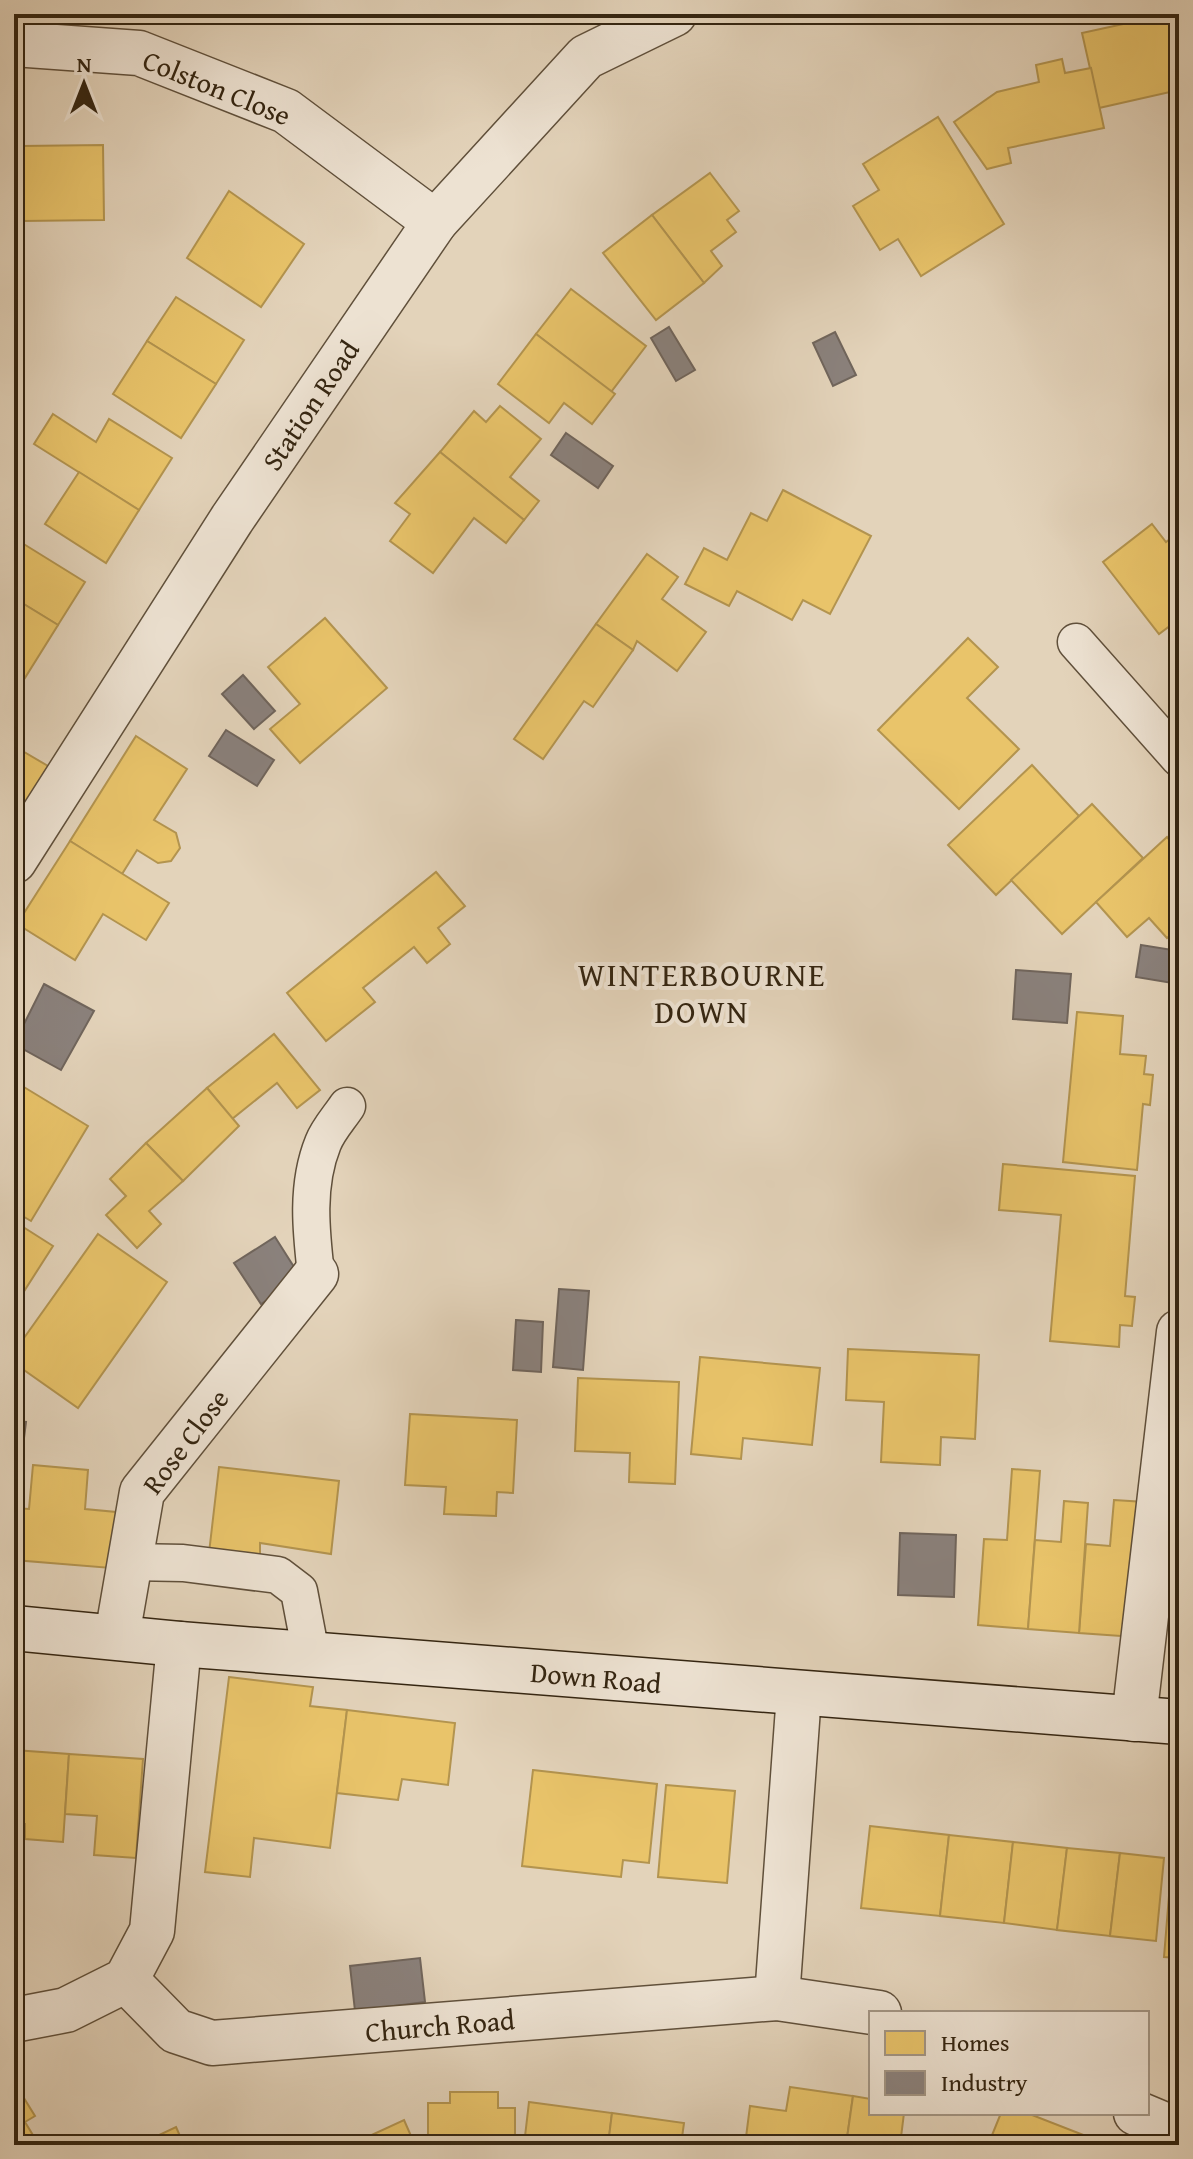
<svg xmlns="http://www.w3.org/2000/svg" width="1193" height="2159" font-family="'Gentium Book Plus',serif">
  <rect width="100%" height="100%" fill="#e3d3ba"/>
  <filter id="stains"><feTurbulence type="fractalNoise" baseFrequency=".0025" numOctaves="4"/><feColorMatrix values="0 0 0 0 .2 0 0 0 0 .09 0 0 0 0 .02 0 0 0 .5 -.17"/></filter>
  <radialGradient id="worn" r=".72"><stop offset=".6" stop-color="#630" stop-opacity="0"/><stop offset="1" stop-color="#630" stop-opacity=".3"/></radialGradient>
  <!-- homes -->
  <g fill="#e9c46a" stroke="#b3944f" stroke-width="2">
    <polygon points="1169,14 1179,14 1179,90 1099,108 1082,33"/>
    <polygon points="1062,59 1065,73 1091,68 1104,128 1008,148 1011,163 987,169 954,122 997,92 1039,82 1036,65"/>
    <polygon points="938,117 1004,224 921,276 898,239 880,250 853,206 879,190 863,164"/>
    <polygon points="103,145 104,220 22,221 21,146"/>
    <polygon points="14,146 21,146 22,221 14,221"/>
    <polygon points="710,173 739,211 727,220 736,232 711,251 722,266 704,283 652,215"/>
    <polygon points="229,191 304,244 261,307 187,258"/>
    <polygon points="652,215 704,283 656,320 603,253"/>
    <polygon points="571,289 646,346 611,392 536,334"/>
    <polygon points="176,297 244,340 216,384 147,341"/>
    <polygon points="536,334 615,394 592,424 564,403 549,423 498,384"/>
    <polygon points="147,341 216,384 181,438 113,394"/>
    <polygon points="500,406 541,439 510,477 539,501 524,520 440,452 474,411 486,422"/>
    <polygon points="53,414 96,442 109,419 172,458 139,510 34,444"/>
    <polygon points="440,452 524,520 506,543 474,518 433,573 390,541 410,514 395,503"/>
    <polygon points="79,472 139,510 106,563 45,524"/>
    <polygon points="783,490 871,536 830,614 803,600 792,620 737,591 729,606 685,584 704,548 727,560 751,513 767,521"/>
    <polygon points="1152,524 1166,542 1179,532 1179,619 1159,634 1103,562"/>
    <polygon points="14,538 85,582 58,625 14,598"/>
    <polygon points="647,554 678,577 662,599 706,632 677,671 637,641 633,650 596,624"/>
    <polygon points="14,598 58,625 23,681 14,675"/>
    <polygon points="325,618 387,688 300,763 270,729 300,704 268,667"/>
    <polygon points="596,624 633,650 593,707 584,701 543,759 514,739"/>
    <polygon points="968,638 998,667 967,698 1019,749 959,809 878,730"/>
    <polygon points="136,736 187,769 154,820 176,833 180,848 171,861 158,863 137,850 122,874 70,841"/>
    <polygon points="14,746 48,766 14,825"/>
    <polygon points="1032,765 1079,816 996,895 948,845"/>
    <polygon points="1092,804 1143,858 1062,934 1011,880"/>
    <polygon points="1167,837 1179,851 1179,928 1167,938 1149,918 1127,937 1096,902"/>
    <polygon points="70,841 169,903 146,940 103,914 75,960 17,924"/>
    <polygon points="436,872 465,906 438,928 450,944 427,963 414,947 363,988 375,1002 326,1041 287,993"/>
    <polygon points="1077,1012 1123,1016 1120,1054 1146,1056 1144,1074 1153,1075 1150,1105 1143,1104 1137,1170 1063,1162"/>
    <polygon points="274,1034 320,1090 297,1108 277,1083 232,1119 207,1088"/>
    <polygon points="14,1081 88,1126 31,1221 14,1211"/>
    <polygon points="207,1088 239,1126 183,1181 146,1143"/>
    <polygon points="146,1143 183,1181 149,1211 161,1224 137,1248 106,1215 126,1196 110,1179"/>
    <polygon points="1003,1164 1135,1176 1125,1296 1135,1297 1132,1326 1120,1325 1119,1347 1050,1341 1061,1215 999,1210"/>
    <polygon points="20,1225 53,1246 14,1307 14,1235"/>
    <polygon points="98,1234 167,1282 78,1408 14,1363 14,1352"/>
    <polygon points="848,1349 979,1355 975,1439 941,1437 940,1465 881,1462 884,1402 846,1400"/>
    <polygon points="700,1357 820,1368 812,1445 743,1438 741,1459 691,1454"/>
    <polygon points="578,1378 679,1382 675,1484 629,1482 630,1453 575,1451"/>
    <polygon points="410,1414 517,1420 513,1493 497,1492 496,1516 444,1514 446,1487 405,1485"/>
    <polygon points="33,1465 88,1470 85,1509 116,1512 111,1568 14,1560 15,1508 29,1509"/>
    <polygon points="219,1467 339,1481 331,1554 260,1543 260,1558 209,1553"/>
    <polygon points="1012,1469 1040,1471 1028,1629 978,1625 984,1539 1007,1540"/>
    <polygon points="1114,1500 1145,1502 1135,1637 1079,1633 1086,1544 1110,1546"/>
    <polygon points="1064,1501 1088,1503 1079,1633 1028,1629 1035,1540 1061,1542"/>
    <polygon points="229,1677 313,1687 310,1706 347,1710 330,1848 254,1838 250,1877 205,1872"/>
    <polygon points="347,1710 455,1723 448,1785 402,1779 398,1800 337,1793"/>
    <polygon points="14,1750 69,1754 63,1842 25,1839 25,1824 14,1823"/>
    <polygon points="69,1754 143,1759 136,1858 94,1855 97,1816 65,1814"/>
    <polygon points="533,1770 657,1784 649,1863 623,1860 621,1877 522,1866"/>
    <polygon points="666,1785 735,1791 727,1883 658,1877"/>
    <polygon points="870,1826 949,1835 940,1916 861,1908"/>
    <polygon points="949,1835 1013,1842 1004,1923 940,1916"/>
    <polygon points="1013,1842 1067,1848 1057,1930 1004,1923"/>
    <polygon points="1067,1848 1120,1853 1110,1936 1057,1930"/>
    <polygon points="1120,1853 1164,1858 1156,1941 1110,1936"/>
    <polygon points="1172,1859 1179,1860 1179,1958 1164,1957"/>
    <polygon points="14,2082 35,2116 25,2122 39,2145 14,2145"/>
    <polygon points="790,2087 853,2096 846,2145 745,2145 750,2106 786,2111"/>
    <polygon points="450,2092 498,2092 498,2108 515,2108 515,2145 428,2145 428,2103 450,2103"/>
    <polygon points="853,2096 871,2099 871,2113 904,2113 900,2145 846,2145"/>
    <polygon points="529,2102 612,2113 608,2145 524,2145"/>
    <polygon points="612,2113 684,2123 681,2145 608,2145"/>
    <polygon points="1001,2113 1027,2113 1109,2145 988,2145"/>
    <polygon points="404,2120 415,2145 350,2145"/>
    <polygon points="176,2127 184,2145 138,2145"/>
  </g>
  <!-- industry -->
  <g fill="#8a817c" stroke="#70655c" stroke-width="2">
    <polygon points="669,327 695,370 676,381 651,338"/>
    <polygon points="835,332 856,375 833,386 813,343"/>
    <polygon points="566,433 613,466 598,488 551,455"/>
    <polygon points="243,675 275,711 254,729 222,694"/>
    <polygon points="226,730 274,760 257,786 209,756"/>
    <polygon points="1141,945 1179,951 1179,984 1136,977"/>
    <polygon points="1016,970 1071,974 1067,1023 1013,1019"/>
    <polygon points="44,984 94,1011 61,1070 14,1044"/>
    <polygon points="275,1237 301,1278 261,1304 234,1263"/>
    <polygon points="559,1289 589,1291 583,1370 553,1367"/>
    <polygon points="516,1320 543,1322 541,1372 513,1370"/>
    <polygon points="14,1421 26,1422 21,1462 14,1461"/>
    <polygon points="900,1533 956,1535 954,1597 898,1595"/>
    <polygon points="420,1958 425,2002 355,2011 350,1966"/>
  </g>
  <g fill="none" stroke-linecap="round" stroke-linejoin="round">
    <defs>
      <g id="lane">
        <polyline points="1076,642 1179,758"/>
        <path d="M316 1274C311 1231 306 1185 323 1143 328 1130 339 1118 347 1106"/>
        <polyline points="129,1562 183,1563 278,1575 299,1591 311,1654"/>
      </g>
      <g id="street">
        <polyline points="14,44 139,53 286,111 435,222"/>
        <polyline points="14,861 232,519 435,222 586,57 674,14"/>
        <polyline points="117,1636 142,1492 316,1274"/>
        <polyline points="1134,1719 1179,1332"/>
        <polyline points="126,1980 176,2031 212,2043 777,1998 879,2013"/>
        <polyline points="777,1998 799,1694"/>
        <polyline points="14,2020 66,2010 126,1980 152,1931 179,1644"/>
        <polyline points="1136,2113 1179,2131"/>
      </g>
      <polyline id="secondary" points="14,1628 179,1644 1179,1722"/>
    </defs>
    <!-- lane casing -->
    <use href="#lane" stroke="#60503b" stroke-width="39"/>
    <!-- street casing -->
    <use href="#street" stroke="#60503b" stroke-width="47"/>
    <!-- secondary casing -->
    <use href="#secondary" stroke="#342511" stroke-width="47"/>
    <!-- lane -->
    <use href="#lane" stroke="#ede2d2" stroke-width="36"/>
    <!-- street -->
    <use href="#street" stroke="#ede2d2" stroke-width="44"/>
    <!-- secondary -->
    <use href="#secondary" stroke="#ede2d2" stroke-width="44"/>
  </g>
  <g text-anchor="middle" dominant-baseline="central" stroke-width="8" stroke-linejoin="round" paint-order="stroke">
    <!-- street labels -->
    <g font-size="28" fill="#342511" stroke="#ede2d2">
      <text transform="translate(217 87) rotate(22)">Colston Close</text>
      <text transform="translate(310 405) rotate(-56)">Station Road</text>
      <text transform="translate(185 1441) rotate(-53)">Rose Close</text>
      <text transform="translate(596 1677) rotate(5)">Down Road</text>
      <text transform="translate(440 2025) rotate(-5)">Church Road</text>
    </g>
    <!-- quarter labels -->
    <g font-size="32" letter-spacing="2" fill="#342511" stroke="#ede2d2">
      <text x="702" y="974">WINTERBOURNE<tspan x="702" dy="37">DOWN</tspan></text>
    </g>
  </g>
  <!-- margin -->
  <rect width="1193" height="2159" fill="none" stroke="#e3d3ba" stroke-width="48"/>
  <rect x="16" y="16" width="1161" height="2127" fill="none" stroke="#342511" stroke-width="4"/>
  <rect x="24" y="24" width="1145" height="2111" fill="none" stroke="#342511" stroke-width="2"/>
  <!-- legend -->
  <rect x="869" y="2011" width="280" height="104" fill="#ede2d2" stroke="#a39685" stroke-width="2"/>
  <rect x="885" y="2031" width="40" height="24" fill="#e9c46a" stroke="#a39685" stroke-width="2"/>
  <text x="941" y="2051" font-size="24" fill="#342511">Homes</text>
  <rect x="885" y="2071" width="40" height="24" fill="#8a817c" stroke="#a39685" stroke-width="2"/>
  <text x="941" y="2091" font-size="24" fill="#342511">Industry</text>
  <!-- north arrow -->
  <g transform="translate(84 84)" stroke="#ede2d2" stroke-width="6" paint-order="stroke">
  <path d="M0-6L14 30L0 20L-14 30Z" fill="#342511"/>
  <text y="-12" font-size="22" font-weight="bold" text-anchor="middle" fill="#342511">N</text>
  </g>
  <rect width="100%" height="100%" filter="url(#stains)"/>
  <rect width="100%" height="100%" fill="url(#worn)"/>
</svg>
